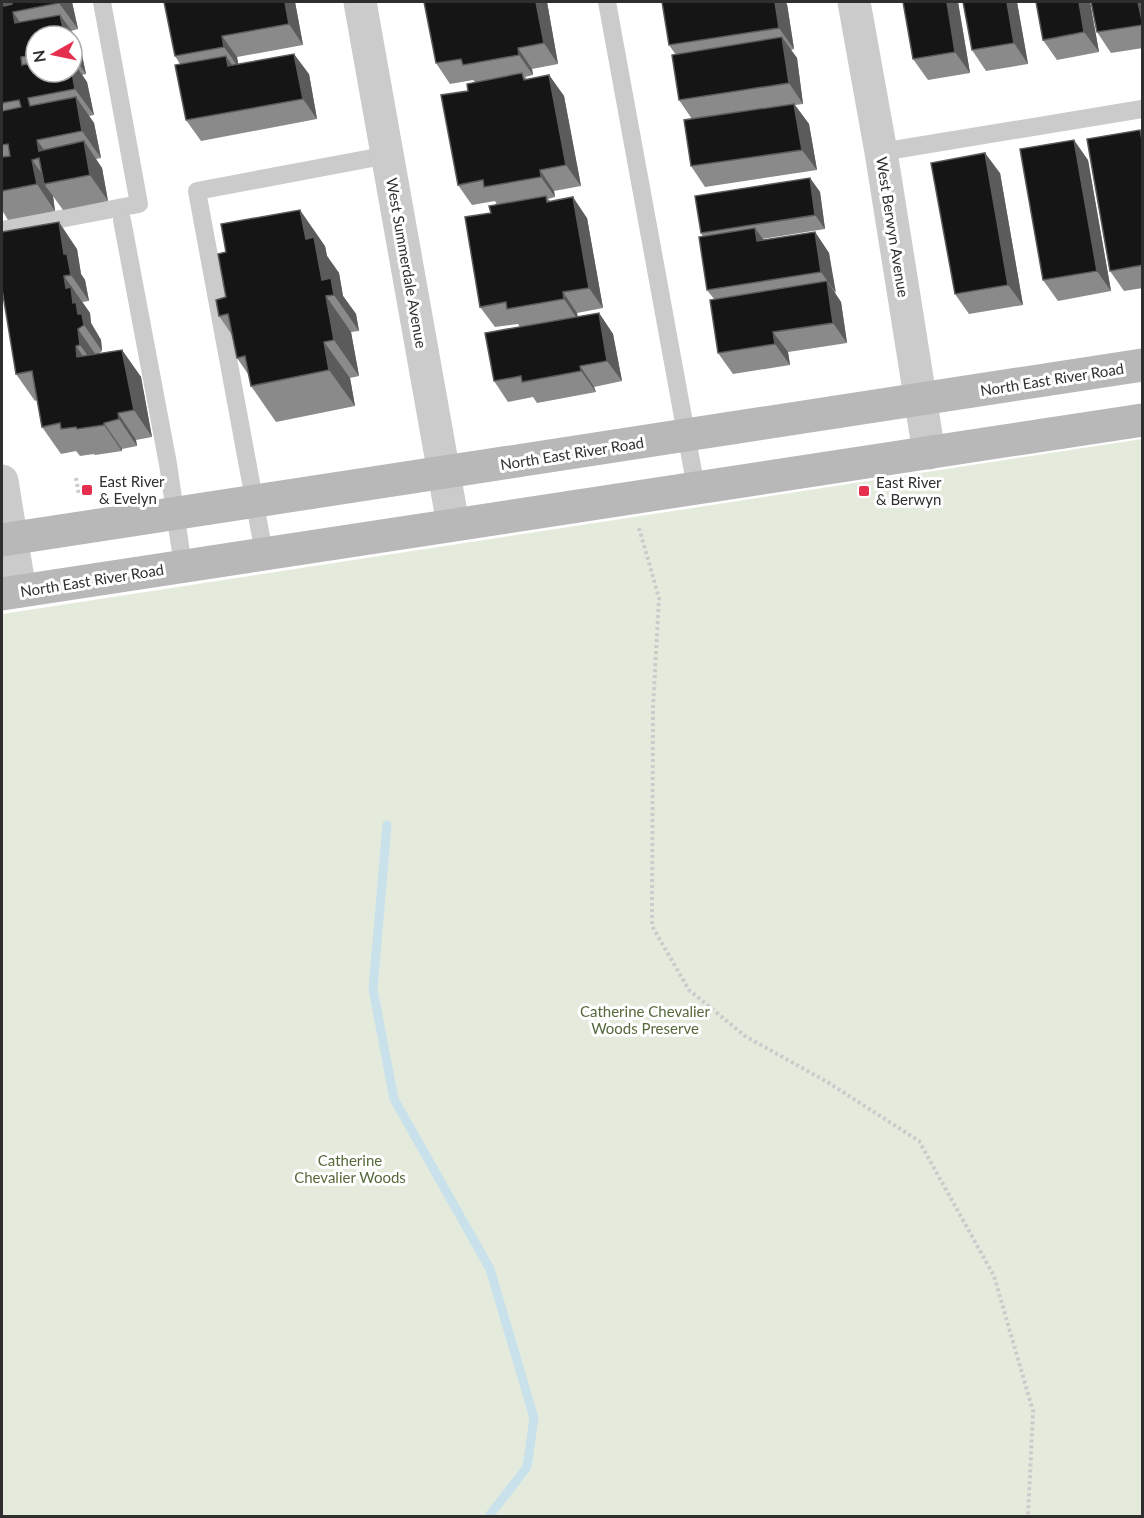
<svg xmlns="http://www.w3.org/2000/svg" width="1144" height="1518" font-family="Lato,sans-serif">
  <rect width="100%" height="100%" fill="#fff"/>
  <!-- green -->
  <polygon fill="#e5ebdc" points="1142,439 1142,1516 2,1516 2,614"/>
  <g fill="none" stroke-linecap="round" stroke-linejoin="round">
    <!-- stream -->
    <polyline stroke="#c8e1eb" stroke-width="9" points="387,825 373,989 394,1099 490,1269 534,1418 527,1467 489,1516"/>
    <!-- path -->
    <g stroke="#cbcbcb" stroke-width="4" stroke-dasharray="3 3" stroke-linecap="butt">
      <polyline points="76,478 79,495"/>
      <polyline points="639,528 659,598 653,708 652,926 689,990 745,1036 829,1083 919,1141 994,1276 1033,1411 1028,1516"/>
    </g>
    <!-- lane -->
    <g stroke="#cbcbcb" stroke-width="18">
      <polyline points="607,2 696,488"/>
      <polyline points="881,152 1142,109"/>
      <polyline points="122,220 168,464 183,566"/>
      <polyline points="2,230 139,204 102,2"/>
      <polyline points="264,553 197,191 388,155"/>
    </g>
    <!-- street -->
    <g stroke="#cbcbcb" stroke-width="33">
      <polyline points="360,2 453,524"/>
      <polyline points="854,2 881,152 929,453"/>
      <polyline points="2,481 20,591"/>
    </g>
    <!-- secondary -->
    <g stroke="#b8b8b8" stroke-width="33">
      <polyline points="2,540 1142,365"/>
      <polyline points="2,594 1142,420"/>
    </g>
  </g>
  <!-- wall -->
  <g fill="#8a8a8a" fill-rule="evenodd">
    <path d="M2 2H72L78 29 71 31 79 41 86 74 82 75 87 82 94 115 89 116 94 123 101 158 96 159 102 168 108 201 63 210 53 196 55 211 8 220 2 210ZM36 36H72V72H36Z"/>
    <polygon points="164,2 295,2 303,45 237,57 238,64 309,74 317,119 201,141 186,120 180,64 175,56"/>
    <polygon points="547,2 558,64 532,69 533,75 525,77 527,79 549,75 564,96 581,186 554,191 555,197 548,199 550,201 587,218 603,308 577,313 578,317 599,313 613,334 622,381 594,387 596,392 537,403 533,397 508,402 494,381 520,327 518,324 495,327 480,307 491,213 497,205 495,201 472,205 458,185 468,91 475,82 473,80 450,84 436,63"/>
    <polygon points="903,2 958,2 970,73 928,80 913,59"/>
    <polygon points="963,2 1017,2 1028,64 986,71 972,50"/>
    <polygon points="1036,2 1090,2 1099,52 1057,60 1043,40"/>
    <polygon points="1143,2 1143,48 1111,53 1097,32"/>
    <polygon points="787,4 794,49 791,50 797,58 803,104 795,105 809,124 817,170 705,187 691,166 692,119 679,100 676,55 669,45"/>
    <polygon points="1140,130 1143,134 1143,288 1124,291 1110,271"/>
    <polygon points="1088,160 1111,291 1058,301 1043,280"/>
    <polygon points="1000,173 1023,305 969,314 955,294"/>
    <polygon points="810,178 820,192 825,229 762,239 763,240 815,232 829,253 835,293 841,302 847,343 788,352 790,365 733,374 718,353 714,299 707,290 703,237 701,233"/>
    <polygon points="325,246 327,256 339,273 343,296 356,314 359,331 351,332 359,376 350,378 355,406 276,422 251,386 248,374 237,358 232,335 219,316 226,297"/>
    <polygon points="77,249 81,274 85,280 89,301 82,302 83,303 90,313 91,323 101,340 102,351 98,354 122,350 141,377 152,437 136,440 137,446 122,449 122,451 95,455 94,454 80,456 76,451 61,454 42,427 37,400 35,401 16,374"/>
  </g>
  <!-- shaded-wall -->
  <g fill="#5b5b5b">
    <polygon points="3,2 14,2 13,12 31,38 15,23 4,6"/>
    <polygon points="59,2 72,2 78,29 59,3"/>
    <polygon points="285,2 295,2 303,45 289,24"/>
    <polygon points="536,2 547,2 558,64 544,43"/>
    <polygon points="775,2 785,2 787,4 794,49 779,28"/>
    <polygon points="947,2 958,2 970,73 955,52"/>
    <polygon points="1007,2 1017,2 1028,64 1014,43"/>
    <polygon points="1079,2 1090,2 1099,52 1084,32"/>
    <polygon points="1138,2 1143,2 1143,23"/>
    <polygon points="60,15 79,41 86,74 72,54 72,36 65,36"/>
    <polygon points="222,36 237,57 239,68 224,47"/>
    <polygon points="782,37 797,58 803,104 789,83"/>
    <polygon points="518,48 532,69 533,75 519,55"/>
    <polygon points="294,54 309,74 317,119 303,99"/>
    <polygon points="226,56 240,77 228,66"/>
    <polygon points="72,60 87,82 94,115 75,89 72,72"/>
    <polygon points="549,75 564,96 581,186 566,165"/>
    <polygon points="76,97 94,123 101,158 82,131"/>
    <polygon points="794,104 809,124 817,170 802,150"/>
    <polygon points="37,140 56,167 39,151"/>
    <polygon points="1074,140 1088,160 1111,291 1097,271"/>
    <polygon points="84,141 102,168 108,201 90,175"/>
    <polygon points="985,153 1000,173 1023,305 1008,285"/>
    <polygon points="32,160 49,183 44,184 53,196 55,211 37,184"/>
    <polygon points="540,170 554,191 555,197 541,177"/>
    <polygon points="810,178 820,192 825,229 815,215"/>
    <polygon points="573,197 587,218 603,308 589,288"/>
    <polygon points="300,210 325,246 327,256 339,273 343,296 356,314 359,331 334,295 322,280 306,239"/>
    <polygon points="59,222 77,249 81,274 85,280 89,301 71,275 64,254"/>
    <polygon points="755,228 770,249 757,241"/>
    <polygon points="815,232 829,253 836,293 821,272"/>
    <polygon points="64,276 90,313 91,323 101,340 102,351 84,325 78,314 66,288"/>
    <polygon points="827,281 841,302 847,343 833,323"/>
    <polygon points="563,292 577,313 578,320 564,299"/>
    <polygon points="326,296 351,332 359,376 334,340"/>
    <polygon points="599,313 613,334 622,381 607,361"/>
    <polygon points="78,329 96,355 99,371 80,345"/>
    <polygon points="773,332 788,352 790,365 775,344"/>
    <polygon points="324,342 350,378 355,406 329,370"/>
    <polygon points="76,346 94,372 77,357"/>
    <polygon points="122,350 141,377 152,437 134,410"/>
    <polygon points="580,366 594,387 596,392 581,371"/>
    <polygon points="118,413 136,440 137,446 119,419"/>
    <polygon points="104,423 122,449 122,451 104,425"/>
  </g>
  <!-- building -->
  <g fill="#151515" stroke="#5b5b5b" stroke-width="1.5">
    <polygon points="2,2 3,2 4,6 12,4 11,2 59,2 59,3 13,12 15,23 60,15 65,36 36,36 36,54 21,57 22,65 36,62 36,72 72,72 75,89 28,98 30,106 76,97 82,131 37,140 39,151 84,141 90,175 44,184 39,158 32,160 37,184 2,191 2,157 10,156 8,144 2,145 2,111 21,107 19,100 2,103"/>
    <polygon points="164,2 285,2 289,24 222,36 224,47 175,56"/>
    <polygon points="424,2 536,2 544,43 518,48 519,55 463,65 461,59 436,63"/>
    <polygon points="662,2 775,2 779,28 669,45"/>
    <polygon points="903,2 947,2 955,52 913,59"/>
    <polygon points="963,2 1007,2 1014,43 972,50"/>
    <polygon points="1036,2 1079,2 1084,32 1043,40"/>
    <polygon points="1091,2 1138,2 1143,25 1097,32"/>
    <polygon points="782,37 789,83 679,100 672,55"/>
    <polygon points="294,54 303,99 186,120 175,65 226,56 228,66"/>
    <polygon points="522,73 524,80 549,75 566,165 540,170 541,177 484,187 483,180 458,185 441,95 468,91 467,84"/>
    <polygon points="794,104 802,150 691,166 684,120"/>
    <polygon points="1140,130 1143,145 1143,265 1110,271 1087,139"/>
    <polygon points="1074,140 1097,271 1043,280 1020,149"/>
    <polygon points="985,153 1008,285 955,294 931,163"/>
    <polygon points="810,178 815,215 701,233 695,196"/>
    <polygon points="546,196 547,202 573,197 589,288 563,292 564,299 507,309 506,302 480,307 465,217 491,213 489,206"/>
    <polygon points="300,210 306,239 314,237 322,280 331,278 334,295 326,296 334,340 324,342 329,370 251,386 245,356 237,358 228,314 219,316 216,300 226,297 218,254 226,252 221,224"/>
    <polygon points="59,222 64,254 67,254 71,275 64,276 66,288 71,287 73,303 76,302 78,314 82,314 84,325 78,329 80,345 76,346 77,357 122,350 134,410 118,413 119,419 104,423 104,425 77,429 76,427 61,429 60,423 42,427 32,371 16,374 2,289 2,232"/>
    <polygon points="755,228 757,241 815,232 821,272 707,290 699,237"/>
    <polygon points="827,281 833,323 773,332 775,344 718,353 710,300"/>
    <polygon points="599,313 607,361 580,366 581,371 522,382 521,376 494,381 485,333"/>
  </g>
  <!-- markers -->
  <g fill="#e4304e" stroke="#fff" stroke-width="2">
    <rect x="81" y="484" width="12" height="12" rx="3"/>
    <rect x="858" y="485" width="12" height="12" rx="3"/>
  </g>
  <g text-anchor="middle" dominant-baseline="central" stroke-width="6" stroke-linejoin="round" paint-order="stroke">
    <!-- street labels -->
    <g font-size="15" fill="#2e2e2e" stroke="#fff">
      <text transform="translate(893 227) rotate(81)">West Berwyn Avenue</text>
      <text transform="translate(407 263) rotate(80)">West Summerdale Avenue</text>
      <text transform="translate(1052 379) rotate(-9)">North East River Road</text>
      <text transform="translate(572 453) rotate(-9)">North East River Road</text>
      <text transform="translate(92 580) rotate(-9)">North East River Road</text>
    </g>
    <!-- poi labels -->
    <g font-size="15" fill="#2e2e2e" stroke="#fff" text-anchor="start">
      <text x="99" y="481">East River<tspan x="99" dy="17">&amp; Evelyn</tspan></text>
      <text x="876" y="482">East River<tspan x="876" dy="17">&amp; Berwyn</tspan></text>
    </g>
    <!-- park labels -->
    <g font-size="15" fill="#55693b" stroke="#fff">
      <text x="645" y="1011">Catherine Chevalier<tspan x="645" dy="17">Woods Preserve</tspan></text>
      <text x="350" y="1160">Catherine<tspan x="350" dy="17">Chevalier Woods</tspan></text>
    </g>
  </g>
  <!-- border -->
  <rect width="1144" height="1518" fill="none" stroke="#2e2e2e" stroke-width="6"/>
  <!-- north arrow -->
  <g transform="translate(54 54) rotate(261)"><circle r="28" fill="#ffffff" stroke="#ababab" stroke-width="1.5"/>
  <path d="M0-4.5L10 22L0 15L-10 22Z" fill="#e4304e"/>
  <text y="-9" font-size="16" font-weight="bold" text-anchor="middle" fill="#2e2e2e">N</text>
  </g>
</svg>
